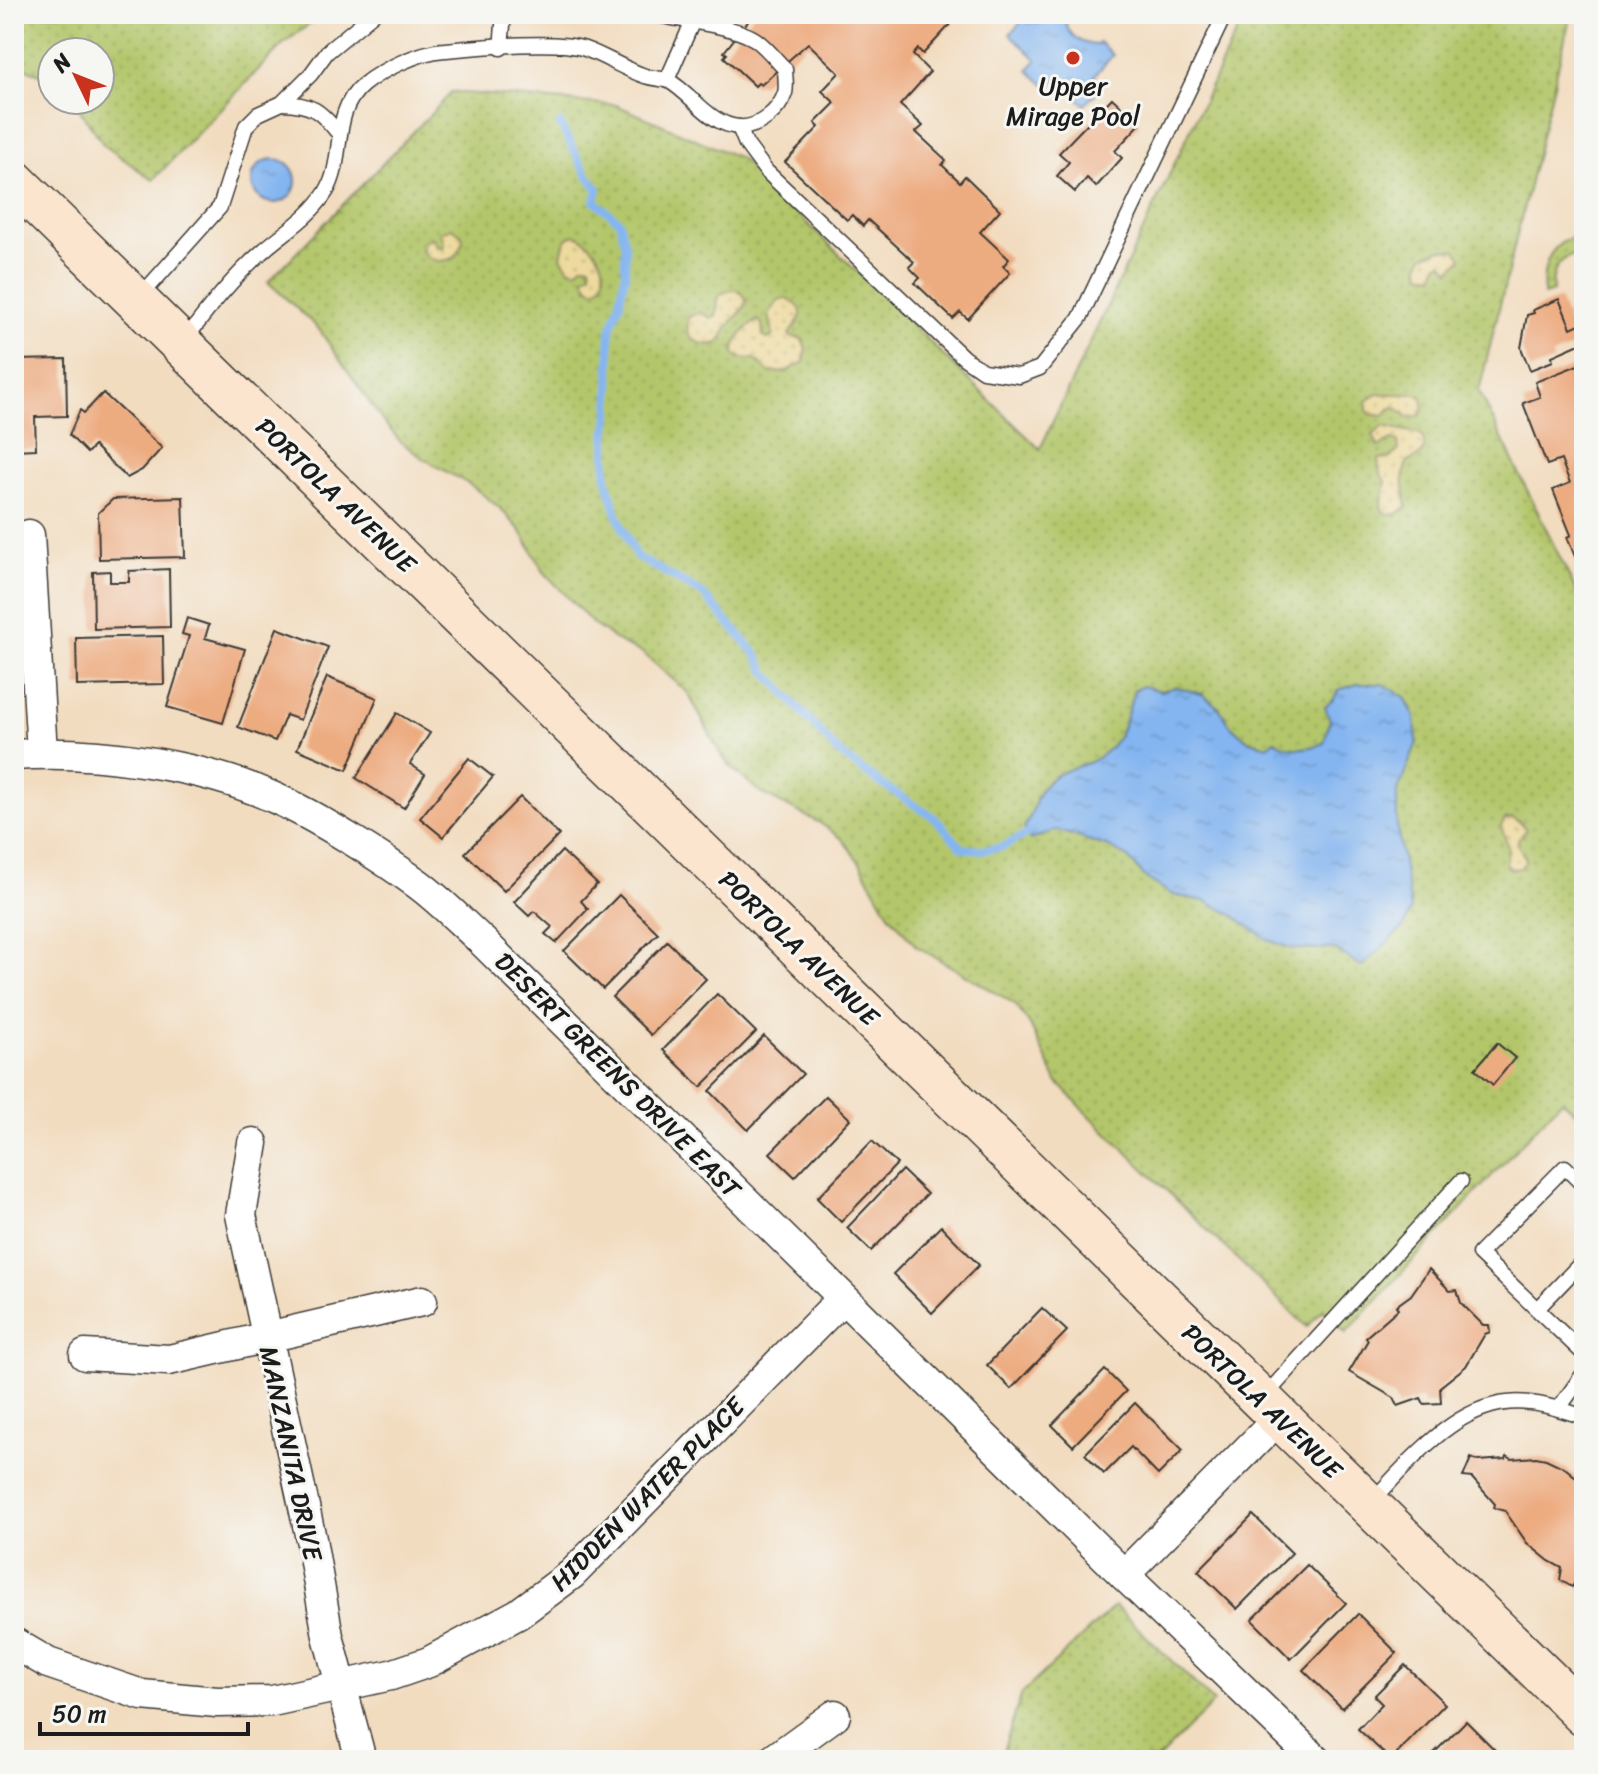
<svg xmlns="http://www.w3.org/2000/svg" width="1598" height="1774" font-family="Sriracha,sans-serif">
  <defs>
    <pattern id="grass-dots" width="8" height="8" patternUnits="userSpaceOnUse" patternTransform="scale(2)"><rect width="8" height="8" fill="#b3c66a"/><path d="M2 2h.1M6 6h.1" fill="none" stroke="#99aa5b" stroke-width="1.8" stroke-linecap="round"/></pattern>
    <pattern id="sand-dots" width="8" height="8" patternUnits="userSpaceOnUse" patternTransform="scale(2)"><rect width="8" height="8" fill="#eeda9e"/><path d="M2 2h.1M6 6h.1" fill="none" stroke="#ccba88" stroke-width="1.8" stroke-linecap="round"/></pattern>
    <pattern id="water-ripples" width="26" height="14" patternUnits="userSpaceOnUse" patternTransform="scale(2)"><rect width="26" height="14" fill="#84b5f0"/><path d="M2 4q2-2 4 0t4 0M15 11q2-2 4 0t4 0" fill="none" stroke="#719bcd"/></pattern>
  </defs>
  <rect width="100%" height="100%" fill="#f6f6f2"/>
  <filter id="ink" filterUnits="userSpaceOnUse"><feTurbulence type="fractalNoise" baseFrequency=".0125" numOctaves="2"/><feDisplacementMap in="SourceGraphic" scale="16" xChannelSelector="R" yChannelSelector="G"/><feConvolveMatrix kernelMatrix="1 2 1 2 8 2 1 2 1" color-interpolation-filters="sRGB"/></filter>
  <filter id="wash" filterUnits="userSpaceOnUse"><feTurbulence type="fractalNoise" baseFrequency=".006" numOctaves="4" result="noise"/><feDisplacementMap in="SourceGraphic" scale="32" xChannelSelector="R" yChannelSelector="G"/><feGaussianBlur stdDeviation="1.8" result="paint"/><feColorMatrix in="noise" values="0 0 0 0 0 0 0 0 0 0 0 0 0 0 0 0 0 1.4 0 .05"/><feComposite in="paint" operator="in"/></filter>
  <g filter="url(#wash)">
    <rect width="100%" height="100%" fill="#f2dcbf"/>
    <!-- grass -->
    <g fill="url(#grass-dots)" stroke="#687143" stroke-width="2">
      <polygon points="14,14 323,14 283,44 153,180 104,145 73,100 100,100 100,52 52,52 52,78 29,70 14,59"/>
      <polygon points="1245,14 1571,14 1479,391 1584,607 1584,1120 1562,1100 1346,1333 1323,1310 1307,1327 1091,1117 1057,1082 1030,1025 1015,1004 916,946 889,914 860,863 842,839 820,823 761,793 735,771 721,755 688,693 643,653 622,644 594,625 544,572 520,530 501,509 472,486 424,459 400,441 381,419 318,328 268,282 452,92 616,105 740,158 1040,449"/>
      <path d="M1584 234V253C1561 255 1550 268 1553 292L1544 295C1541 263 1550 241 1584 234Z"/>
      <polygon points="1115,1606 1214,1702 1157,1760 1000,1760 1022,1693"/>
    </g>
    <!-- sand -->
    <g fill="url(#sand-dots)" stroke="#857b5d" stroke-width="2">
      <path d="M452 228 462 235 463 242 455 257C442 263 431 263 422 251L424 241 433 238 437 247 443 249 444 242 440 232Z"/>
      <path d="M576 235C595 243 616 273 596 290L588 287 584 277 591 273 590 265H582L578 270H570L561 257C563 247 564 236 576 235Z"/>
      <polygon points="1440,249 1456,250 1462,258 1450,271 1443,262 1438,264 1434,276 1421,273 1419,264 1424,256"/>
      <path d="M735 289C758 302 739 312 729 325 725 330 723 337 719 343 700 348 682 339 689 317L700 312 711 318 715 317C719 310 716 302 720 294Z"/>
      <path d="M787 298C810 311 801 318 789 334L791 337 801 338 806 348 804 362 785 372 770 373 755 359 739 358 734 353C733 341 747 326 758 320L762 324 763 336 767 339 773 336 769 314 779 300Z"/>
      <path d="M1378 394H1416L1421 396C1424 404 1425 410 1419 416L1408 417 1396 407 1391 408 1384 416 1370 414 1367 410V401Z"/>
      <path d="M1383 426 1421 434C1429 450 1423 456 1408 461 1400 476 1405 491 1407 507L1395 515 1385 513 1381 507 1386 482C1380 474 1377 469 1379 459L1390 458 1399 450 1398 441 1392 440 1378 447 1373 435Z"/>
      <polygon points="1512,818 1520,822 1526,830 1518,839 1519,847 1526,859 1521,868 1512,869 1506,864 1508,847 1501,826 1505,819"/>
    </g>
    <!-- water -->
    <g fill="url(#water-ripples)" stroke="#506886" stroke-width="2">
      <path d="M1046 14H1066L1069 17 1066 25C1073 39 1082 44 1097 45L1099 42 1113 55 1094 76 1103 85 1085 105 1057 79 1048 88 1028 70 1037 60 1010 34 1027 16 1037 24Z"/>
      <circle cx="274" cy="181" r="22"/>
      <path d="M1358 684H1382L1405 697 1415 717 1417 742 1397 793V827L1411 909 1404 927 1362 966 1334 949H1293L1268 940 1230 913 1205 901 1173 895 1146 878 1127 857 1109 847 1056 830 1030 840 1024 827C1036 813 1032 794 1051 779 1060 771 1074 768 1085 764 1120 751 1125 723 1134 690L1143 686 1161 691 1176 687 1202 694 1219 708 1231 726 1247 740 1268 746 1275 740C1290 752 1307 749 1324 743L1330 720 1325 707 1334 699 1338 690Z"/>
    </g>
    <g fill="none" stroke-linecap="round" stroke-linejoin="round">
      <!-- stream -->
      <polyline stroke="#84b5f0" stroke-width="8" points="560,124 585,171 598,189 595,201 619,221 625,245 625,275 619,305 610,332 610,408 606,437 606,470 608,485 619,520 636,556 703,594 756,654 766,672 839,753 880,783 935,818 962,848 983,850 1002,847 1027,834"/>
    </g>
    <g id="blocks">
      <!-- building -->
      <g fill="#edab80">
        <polygon points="754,14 960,14 923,54 918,49 913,55 930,72 900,105 923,126 916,132 946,160 942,165 960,182 965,176 1000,210 980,232 1009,259 1003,266 1010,273 968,319 960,312 953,319 915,283 920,278 909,267 914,262 868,220 863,226 852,215 847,220 785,162 819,127 815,123 835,103 822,91 839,73 808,43 761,85 758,83 755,86 724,57 727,54 724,52"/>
        <polygon points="1112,98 1140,124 1115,151 1122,158 1096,187 1087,178 1075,192 1057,176 1069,162 1059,153"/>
        <polygon points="1559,299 1571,328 1584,322 1584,342 1552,356 1553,361 1530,370 1521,348 1527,315 1534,313 1533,310"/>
        <polygon points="66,359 67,416 35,417 36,449 14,450 14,360"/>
        <polygon points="1583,363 1584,556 1576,559 1567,537 1571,535 1553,490 1570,483 1561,460 1547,465 1523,403 1540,397 1535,382"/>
        <polygon points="103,393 162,448 142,470 127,478 94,446 87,453 69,435 80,410 84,413"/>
        <polygon points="183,497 185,557 99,559 98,513 113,499"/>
        <polygon points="169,569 170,627 94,629 93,572 110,571 110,582 129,582 129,571"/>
        <polygon points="187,618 209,625 205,638 245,649 223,723 167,707 189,636 182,634"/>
        <polygon points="277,628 328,647 300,720 286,715 275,741 238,727"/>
        <polygon points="163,636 164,684 77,686 76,638"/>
        <polygon points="327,677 377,698 347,770 297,749"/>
        <polygon points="397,713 430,733 410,764 425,774 404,808 356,778"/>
        <polygon points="469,758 493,777 443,837 420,818"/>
        <polygon points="520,797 559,835 504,891 465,853"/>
        <polygon points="562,851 597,884 581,901 588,909 556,943 545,934 552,927 534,911 529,916 514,902"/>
        <polygon points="619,895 658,933 603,989 564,951"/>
        <polygon points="667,941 706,979 651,1035 612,997"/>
        <polygon points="717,994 756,1032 701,1087 663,1050"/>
        <polygon points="764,1036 803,1074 748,1130 710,1091"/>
        <polygon points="1497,1043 1515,1058 1493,1085 1475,1069"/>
        <polygon points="826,1096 850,1119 795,1177 770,1153"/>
        <polygon points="872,1141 897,1164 841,1222 817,1198"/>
        <polygon points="902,1170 927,1194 871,1251 847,1228"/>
        <polygon points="941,1226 979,1265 932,1313 893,1274"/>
        <polygon points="1429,1269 1450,1291 1457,1290 1461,1303 1483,1325 1489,1325 1490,1332 1485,1334 1466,1366 1440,1387 1441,1403 1424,1404 1421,1398 1398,1406 1394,1398 1349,1372 1368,1340 1366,1337 1398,1309 1396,1306 1411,1295"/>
        <polygon points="1042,1308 1067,1331 1011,1389 987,1365"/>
        <polygon points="1105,1370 1126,1391 1073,1446 1052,1425"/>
        <polygon points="1135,1403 1183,1450 1158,1475 1131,1447 1104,1474 1085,1454"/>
        <polygon points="1507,1456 1512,1459 1536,1457 1546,1459 1565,1468 1576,1477 1580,1475 1584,1478 1584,1592 1576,1581 1572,1587 1560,1580 1562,1568 1549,1561 1527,1543 1505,1511 1494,1508 1495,1504 1472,1478 1463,1477 1471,1458 1478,1461 1506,1459"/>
        <polygon points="1253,1515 1292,1553 1237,1609 1198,1571"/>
        <polygon points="1307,1565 1346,1603 1291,1659 1252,1620"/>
        <polygon points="1358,1614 1397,1653 1342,1708 1303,1670"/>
        <polygon points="1405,1665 1445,1704 1391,1760 1358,1729 1382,1704 1374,1696"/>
        <polygon points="1466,1721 1498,1753 1491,1760 1427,1760"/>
      </g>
    </g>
  </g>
  <g filter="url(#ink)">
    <use href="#blocks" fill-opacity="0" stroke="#3c3934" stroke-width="2"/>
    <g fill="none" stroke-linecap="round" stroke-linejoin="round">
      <defs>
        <g id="service">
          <polyline points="501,48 504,14"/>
          <polyline points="667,80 692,23"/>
          <path d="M282 103C312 104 320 110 339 134"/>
          <polyline points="739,127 746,144 766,171 964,358 983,371 1019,376 1040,368 1080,318 1225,14"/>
          <polyline points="138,299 220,207 246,126 258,114 282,103 311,74 327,52 373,14"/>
          <path d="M184 341C209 308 233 277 264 250 286 231 310 217 326 192 346 159 330 113 363 85 381 70 421 51 445 50 477 47 557 39 585 49 605 56 624 69 645 76 653 79 662 78 669 81 692 94 710 125 739 127 758 129 780 110 785 93 787 86 785 76 785 69 775 59 764 44 753 38 728 24 683 22 654 14"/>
          <polyline points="1584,1186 1565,1167 1479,1254 1584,1354"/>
          <polyline points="1537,1309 1584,1260"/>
          <polyline points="1264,1397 1461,1181"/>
          <polyline points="1559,1408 1584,1373"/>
          <path d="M1371 1502C1413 1459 1462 1394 1530 1403 1549 1405 1566 1411 1584 1417"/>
        </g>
        <g id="minor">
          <polyline points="29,535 42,753"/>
          <path d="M14 755C94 749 204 765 277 799 321 819 379 856 418 884 441 901 461 922 482 941L1124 1575 1316 1760"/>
          <polyline points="253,1143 241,1215 311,1539 328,1636 361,1760"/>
          <polyline points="85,1355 169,1360 422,1301"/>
          <polyline points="1124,1575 1279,1418"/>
          <polyline points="14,1643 48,1663 142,1695 217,1702 272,1701 391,1675 429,1662 518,1614 572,1574 843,1298"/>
          <polyline points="773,1760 835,1715"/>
        </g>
        <polyline id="secondary" points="14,181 1584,1715"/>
      </defs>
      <!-- service casing -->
      <use href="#service" stroke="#3c3934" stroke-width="17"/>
      <!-- minor casing -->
      <use href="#minor" stroke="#3c3934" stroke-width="33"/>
      <!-- secondary casing -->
      <use href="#secondary" stroke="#3c3934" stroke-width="45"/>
      <!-- service -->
      <use href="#service" stroke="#fff" stroke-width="14"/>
      <!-- minor -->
      <use href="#minor" stroke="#fff" stroke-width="30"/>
      <!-- secondary -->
      <use href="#secondary" stroke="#fbe5cf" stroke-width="42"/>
    </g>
  </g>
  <!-- markers -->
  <circle fill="#c8321e" stroke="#f6f6f2" stroke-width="3" cx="1073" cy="58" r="8"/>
  <g text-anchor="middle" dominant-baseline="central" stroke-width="6" stroke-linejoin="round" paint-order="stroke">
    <!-- poi labels -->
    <g font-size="26" fill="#1c1c1c" stroke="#f6f6f2">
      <text x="1073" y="86">Upper<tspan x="1073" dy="30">Mirage Pool</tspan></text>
    </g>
    <!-- street labels -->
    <g font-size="26" fill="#1c1c1c" stroke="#f6f6f2">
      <text transform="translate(336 495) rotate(44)">PORTOLA AVENUE</text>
      <text transform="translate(799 948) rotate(44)">PORTOLA AVENUE</text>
      <text transform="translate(618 1075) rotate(45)">DESERT GREENS DRIVE EAST</text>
      <text transform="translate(1262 1401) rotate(44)">PORTOLA AVENUE</text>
      <text transform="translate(291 1453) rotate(78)">MANZANITA DRIVE</text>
      <text transform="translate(647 1494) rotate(-45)">HIDDEN WATER PLACE</text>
    </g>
  </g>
  <!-- margin -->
  <rect width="1598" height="1774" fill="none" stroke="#f6f6f2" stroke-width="48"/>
  <!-- north arrow -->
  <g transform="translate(76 76) rotate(313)"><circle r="38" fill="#f6f6f2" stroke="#9f9f9c" stroke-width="2"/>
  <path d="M0-6L14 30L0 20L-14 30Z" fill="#c8321e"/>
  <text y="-12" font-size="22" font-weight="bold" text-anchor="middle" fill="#1c1c1c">N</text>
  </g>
  <!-- scale -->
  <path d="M40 1722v12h208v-12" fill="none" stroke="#1c1c1c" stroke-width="4"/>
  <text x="52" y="1722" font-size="24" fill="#1c1c1c" stroke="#f6f6f2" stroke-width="6" paint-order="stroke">50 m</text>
</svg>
